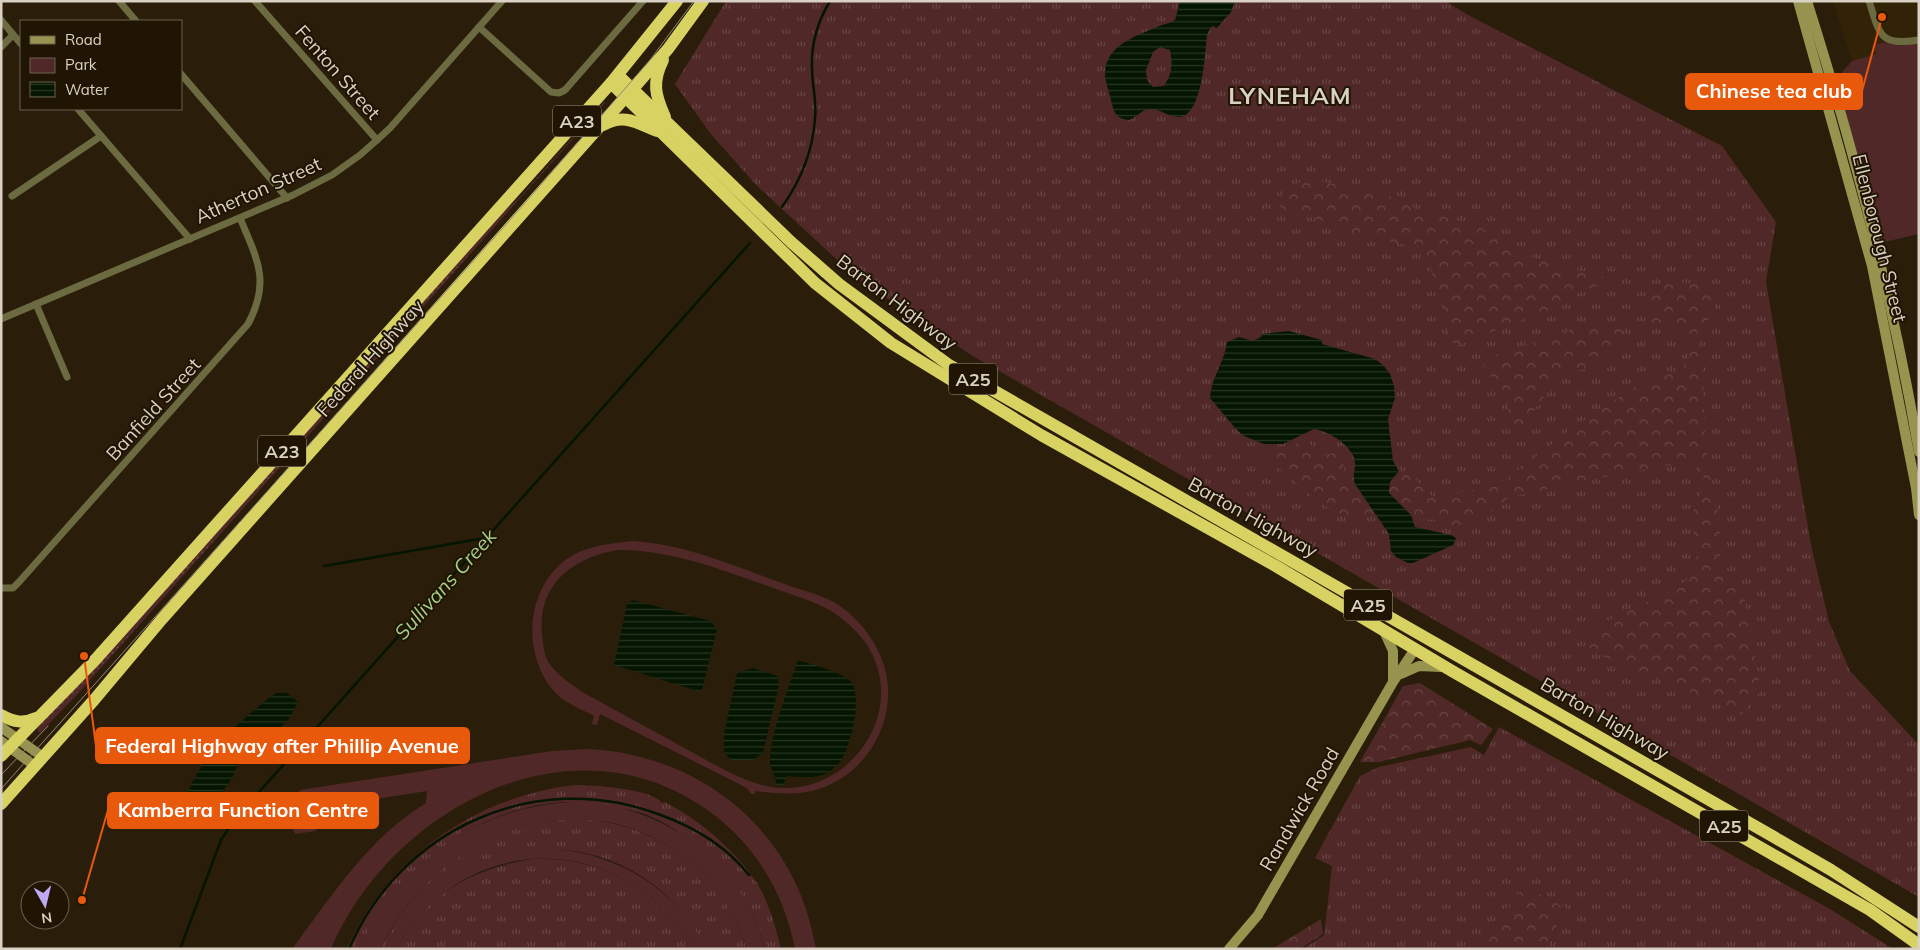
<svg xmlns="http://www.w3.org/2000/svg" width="1920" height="950" font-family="Mulish,sans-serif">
  <defs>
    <pattern id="grass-tufts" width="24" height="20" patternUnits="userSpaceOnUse" patternTransform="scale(1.25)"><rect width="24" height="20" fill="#512828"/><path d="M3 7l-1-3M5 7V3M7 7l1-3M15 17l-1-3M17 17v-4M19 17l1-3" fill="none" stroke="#694646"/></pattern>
    <pattern id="forest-crowns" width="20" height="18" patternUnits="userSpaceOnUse" patternTransform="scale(1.25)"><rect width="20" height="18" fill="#512828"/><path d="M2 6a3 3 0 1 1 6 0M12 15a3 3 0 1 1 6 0" fill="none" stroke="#694646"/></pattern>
    <pattern id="garden-dots" width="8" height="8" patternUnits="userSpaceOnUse" patternTransform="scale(1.25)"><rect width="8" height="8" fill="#512828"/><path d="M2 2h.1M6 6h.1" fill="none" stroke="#694646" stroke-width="1.8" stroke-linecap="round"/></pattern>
    <pattern id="water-rules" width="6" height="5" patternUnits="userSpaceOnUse" patternTransform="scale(1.25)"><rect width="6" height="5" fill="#041500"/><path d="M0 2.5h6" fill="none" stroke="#283624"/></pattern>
  </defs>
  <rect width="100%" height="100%" fill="#2a1d09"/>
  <!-- built -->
  <polygon fill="#322206" points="1833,1 1919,1 1919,39 1874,44 1876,54 1852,61"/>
  <!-- grass -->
  <g fill="url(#grass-tufts)">
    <polygon points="726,1 1445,1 1470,16 1722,146 1776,222 1766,282 1811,545 1829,622 1850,671 1919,745 1919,897 971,355 858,279 757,186 710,133 675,84"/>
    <polygon points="1499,727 1830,909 1893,949 1547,949 1565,908 1525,886 1472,949 1303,949 1324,935 1332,866 1315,858 1360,776 1379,767 1471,747 1484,755"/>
    <path d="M576 785C593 785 653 789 662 803L665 802C699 820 725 842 749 872V874C764 885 777 930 781 949H765C754 906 731 874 697 846 679 832 661 818 638 812 626 809 613 808 601 806 590 805 578 802 567 802 478 805 395 870 361 949H347C386 858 479 795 576 785Z"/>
    <path d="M578 819C659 823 723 871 747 949H706C690 921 672 896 644 878 555 819 432 854 385 949H380C419 871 490 820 578 819Z"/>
    <path d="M533 859C601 856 661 890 695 949H397C424 894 475 868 533 859Z"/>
  </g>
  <!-- forest -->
  <g fill="url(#forest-crowns)">
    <polygon points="1311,179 1347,187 1379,192 1412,206 1424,218 1438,215 1478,226 1519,253 1574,270 1600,273 1607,282 1570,296 1553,308 1456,346 1447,336 1448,316 1436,288 1428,257 1417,247 1365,237 1308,216 1281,210 1279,199 1289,186"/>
    <polygon points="1672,281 1698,284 1720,294 1711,317 1697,331 1703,378 1706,449 1720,522 1720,576 1743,589 1758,673 1759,693 1741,715 1702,697 1602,656 1585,646 1586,636 1598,625 1673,590 1692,576 1697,555 1691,517 1704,485 1703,474 1696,462 1682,463 1605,477 1510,497 1467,529 1435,520 1370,515 1340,516 1306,492 1284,472 1259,456 1283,451 1306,439 1321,456 1341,451 1345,473 1408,472 1435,499 1446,499 1461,492 1493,487 1510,476 1578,424 1638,385 1659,377 1679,372 1689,359 1687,343 1681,328 1665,323 1650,324 1648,287"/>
    <path d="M1606 323 1624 327C1622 334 1621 344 1618 350 1607 367 1582 370 1564 373L1538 404 1527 422 1517 431 1509 426 1508 405 1481 360 1576 328Z"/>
    <polygon points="1420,683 1493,729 1481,745 1470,740 1379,762 1360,762 1403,686"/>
    <polygon points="1525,886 1565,908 1547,949 1472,949"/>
    <polygon points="1321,919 1323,934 1300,949 1272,949"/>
  </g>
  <!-- park -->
  <g fill="#512828" fill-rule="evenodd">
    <polygon points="1919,39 1919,234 1880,243 1837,78 1852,61 1876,54 1873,44"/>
    <path d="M633 541C685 544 734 566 782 583 803 591 830 596 848 612 862 624 874 640 881 657 903 710 872 772 819 789 797 796 776 793 755 791V794H751L747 788 600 714 597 725 592 724 594 716C580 708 563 703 552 689 520 649 527 582 573 555 592 545 612 543 633 541ZM618 550C671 550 719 569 768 586 789 594 812 600 831 611 844 619 856 630 865 642 913 711 846 803 766 786 739 780 714 764 690 751 655 732 619 712 584 693 571 684 558 676 549 663 544 655 543 643 542 634 537 584 574 557 618 550Z"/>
    <path d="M588 749C704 755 797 833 816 949H795C785 897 759 851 718 818 581 708 393 804 331 949H292C331 897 369 837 426 803L427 791 312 809 316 831 295 834 290 821 288 807 300 790 552 751Z"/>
    <path d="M579 802C666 806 743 863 765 949H747C734 907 708 871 672 848 566 779 430 843 380 949H361C398 861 484 803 579 802Z"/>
    <path d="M544 848C608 851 666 881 699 936L726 937 725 949H695C646 863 537 830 452 887 429 903 409 924 397 949H385C415 887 477 851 544 848Z"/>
  </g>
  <!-- garden -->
  <polygon fill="url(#garden-dots)" points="604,102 605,103 74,698 40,733 37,730 40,723 495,220 521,196"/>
  <!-- water -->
  <g fill="url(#water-rules)" fill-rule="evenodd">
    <path d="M1180 1H1235L1231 12 1216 29 1214 26 1211 27 1207 35C1205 52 1203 116 1179 117 1167 117 1157 106 1145 110 1139 113 1135 118 1129 120 1116 119 1113 111 1111 100 1109 91 1105 82 1105 73 1106 45 1136 36 1157 27 1163 24 1169 24 1175 20ZM1160 47 1170 50C1173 65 1172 74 1164 86L1153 87 1147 80 1146 70 1153 52Z"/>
    <path d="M1289 331 1322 340V344L1375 359 1384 366 1390 374 1394 386 1395 398 1388 419 1389 427 1393 461 1399 471 1390 482 1389 493 1411 515 1415 527 1451 535 1456 538 1453 545 1413 563H1408L1396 557 1391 551 1389 534 1355 484C1352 473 1355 474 1355 464 1355 447 1329 431 1314 429L1283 444H1264L1244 436 1236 429 1210 398C1211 378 1225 361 1227 342L1239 337 1253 341 1261 337 1262 334Z"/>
    <polygon points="633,600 710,621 717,629 702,690 698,691 614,665 627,604"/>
    <path d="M798 660C812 665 841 671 851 682 862 694 852 741 844 755 841 762 832 771 825 774 814 779 800 777 787 776L783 785 777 786C776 778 771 768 770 764 769 736 789 688 798 660Z"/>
    <polygon points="753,668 777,676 779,685 763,753 753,760 731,760 724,752 724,734 737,674 742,671"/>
    <path d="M276 693H287L298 702 288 720 269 739 241 758 231 780 217 799 199 809 189 812C188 807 186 801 187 797 195 762 247 713 276 693Z"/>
  </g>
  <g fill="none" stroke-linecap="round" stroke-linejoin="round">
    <!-- stream -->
    <g stroke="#041500" stroke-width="2.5">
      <path d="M782 207C801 180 813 152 815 118 817 101 812 85 812 68 811 45 818 21 830 1"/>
      <polyline points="324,566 485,538"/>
      <polyline points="180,949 221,840 234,820 750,243"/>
      <path d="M349 949C400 829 535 768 658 814 692 826 726 846 749 875"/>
    </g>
    <!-- street -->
    <g stroke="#6b6a40" stroke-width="7">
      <polyline points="119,1 136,21"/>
      <polyline points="255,1 377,140"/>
      <path d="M1869 1C1880 35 1879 46 1919 40"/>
      <polyline points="1,20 21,44"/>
      <polyline points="479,27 551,92 559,93 565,90 643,1"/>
      <polyline points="1,47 13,35"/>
      <polyline points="181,74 287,198"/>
      <polyline points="78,109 190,239"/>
      <polyline points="12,196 101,136"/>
      <polyline points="36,304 67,377"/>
      <polyline points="1,319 293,195 332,175 360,155 377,140 390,128 502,1"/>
      <path d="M1 588H13L19 582 248 324C271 281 257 259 240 218"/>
    </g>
    <!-- secondary -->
    <g stroke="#97944f" stroke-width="10">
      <polyline points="1798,1 1872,266 1916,488 1919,515"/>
      <path d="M1807 1C1854 149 1893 299 1919 452"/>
      <polyline points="1384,631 1393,651 1393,681"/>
      <polyline points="1401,674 1419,666 1441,667"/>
      <polyline points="1,727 43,757"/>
      <polyline points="1,741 35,766"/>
      <polyline points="1229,949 1258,915 1393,682 1415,649"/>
    </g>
    <!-- highway -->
    <g stroke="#d8d262" stroke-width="12">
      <path d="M663 60C652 82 655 95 665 117"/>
      <polyline points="618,75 791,242 839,284 949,365 1774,837 1831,870 1919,927"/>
      <polyline points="611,83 815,283 891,343 1041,435 1274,565 1452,671 1870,910 1919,945"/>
      <path d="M603 125C624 113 637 123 657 131"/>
      <path d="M1 715C14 722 23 724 36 718"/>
      <polyline points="1,756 95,660 611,83 677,1"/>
      <polyline points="1,804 94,700 162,619 600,126 668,49 703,1"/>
    </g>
    <!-- tram -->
    <g stroke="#928778" stroke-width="1">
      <polyline points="1,775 48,726"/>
      <polyline points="1,789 510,220 650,60 694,1"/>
    </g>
  </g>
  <g text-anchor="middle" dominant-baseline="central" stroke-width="4" stroke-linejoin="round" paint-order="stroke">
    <!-- shield labels -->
    <g fill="#201402" stroke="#a2988a" stroke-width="1">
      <rect x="553" y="105.5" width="48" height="31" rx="4"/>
      <rect x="949" y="363.5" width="48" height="31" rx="4"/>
      <rect x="258" y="435.5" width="48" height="31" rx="4"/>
      <rect x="1344" y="589.5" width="48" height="31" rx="4"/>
      <rect x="1700" y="810.5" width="48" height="31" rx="4"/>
    </g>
    <g font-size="18" font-weight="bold" fill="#dad1c5">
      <text x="577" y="121">A23</text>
      <text x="973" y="379">A25</text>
      <text x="282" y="451">A23</text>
      <text x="1368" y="605">A25</text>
      <text x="1724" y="826">A25</text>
    </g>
    <!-- street labels -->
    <g font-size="19" fill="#dad1c5" stroke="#201402">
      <text transform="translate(338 72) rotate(49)">Fenton Street</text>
      <text transform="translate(258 190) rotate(-24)">Atherton Street</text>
      <text transform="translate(1880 238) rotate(76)">Ellenborough Street</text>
      <text transform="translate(897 302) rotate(37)">Barton Highway</text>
      <text transform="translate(370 358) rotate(-48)">Federal Highway</text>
      <text transform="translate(153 409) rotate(-48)">Banfield Street</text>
      <text transform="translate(1253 517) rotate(29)">Barton Highway</text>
      <text transform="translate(1605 718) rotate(30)">Barton Highway</text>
      <text transform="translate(1299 809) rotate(-60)">Randwick Road</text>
    </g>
    <!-- water labels -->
    <g font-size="20" font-style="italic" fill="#a3cf8a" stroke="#201402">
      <text transform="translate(445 584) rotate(-48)">Sullivans Creek</text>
    </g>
    <!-- district labels -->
    <g font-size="24" font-weight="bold" letter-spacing="1" fill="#dad1c5" stroke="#201402">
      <text x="1290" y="95">LYNEHAM</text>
    </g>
  </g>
  <!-- callouts -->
  <path fill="none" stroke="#e8590c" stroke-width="2" d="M1882 17L1862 91M84 656L96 746M82 900L108 810"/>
  <g fill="#e8590c" stroke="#201402" stroke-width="2">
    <circle cx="1882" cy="17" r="5"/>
    <circle cx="84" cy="656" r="5"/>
    <circle cx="82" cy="900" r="5"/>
  </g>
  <g fill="#e8590c" stroke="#e8590c" stroke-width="2">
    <rect x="1686" y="74" width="176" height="35" rx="5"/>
    <rect x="96" y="728" width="373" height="35" rx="5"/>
    <rect x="108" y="793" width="270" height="35" rx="5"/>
  </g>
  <g font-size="20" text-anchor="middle" font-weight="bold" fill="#fff">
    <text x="1774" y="98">Chinese tea club</text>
    <text x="282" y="753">Federal Highway after Phillip Avenue</text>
    <text x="243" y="817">Kamberra Function Centre</text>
  </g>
  <!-- border -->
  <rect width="1920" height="950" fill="none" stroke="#dad1c5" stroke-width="5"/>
  <!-- legend -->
  <rect x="20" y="20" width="162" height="90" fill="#201402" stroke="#6a6050"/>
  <rect x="30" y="36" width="25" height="8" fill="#97944f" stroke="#6a6050"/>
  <text x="65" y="45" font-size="15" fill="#dad1c5">Road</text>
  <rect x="30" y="58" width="25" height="15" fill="#512828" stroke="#6a6050"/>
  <text x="65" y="70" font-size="15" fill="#dad1c5">Park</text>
  <rect x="30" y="82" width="25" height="15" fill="url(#water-rules)" stroke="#6a6050"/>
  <text x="65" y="95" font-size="15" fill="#dad1c5">Water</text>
  <!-- north arrow -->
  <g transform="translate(45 905) rotate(172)"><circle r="24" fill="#201402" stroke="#6a6050"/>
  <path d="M0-4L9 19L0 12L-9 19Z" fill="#bea9f4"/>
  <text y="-8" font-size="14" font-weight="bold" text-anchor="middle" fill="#dad1c5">N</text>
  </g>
</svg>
